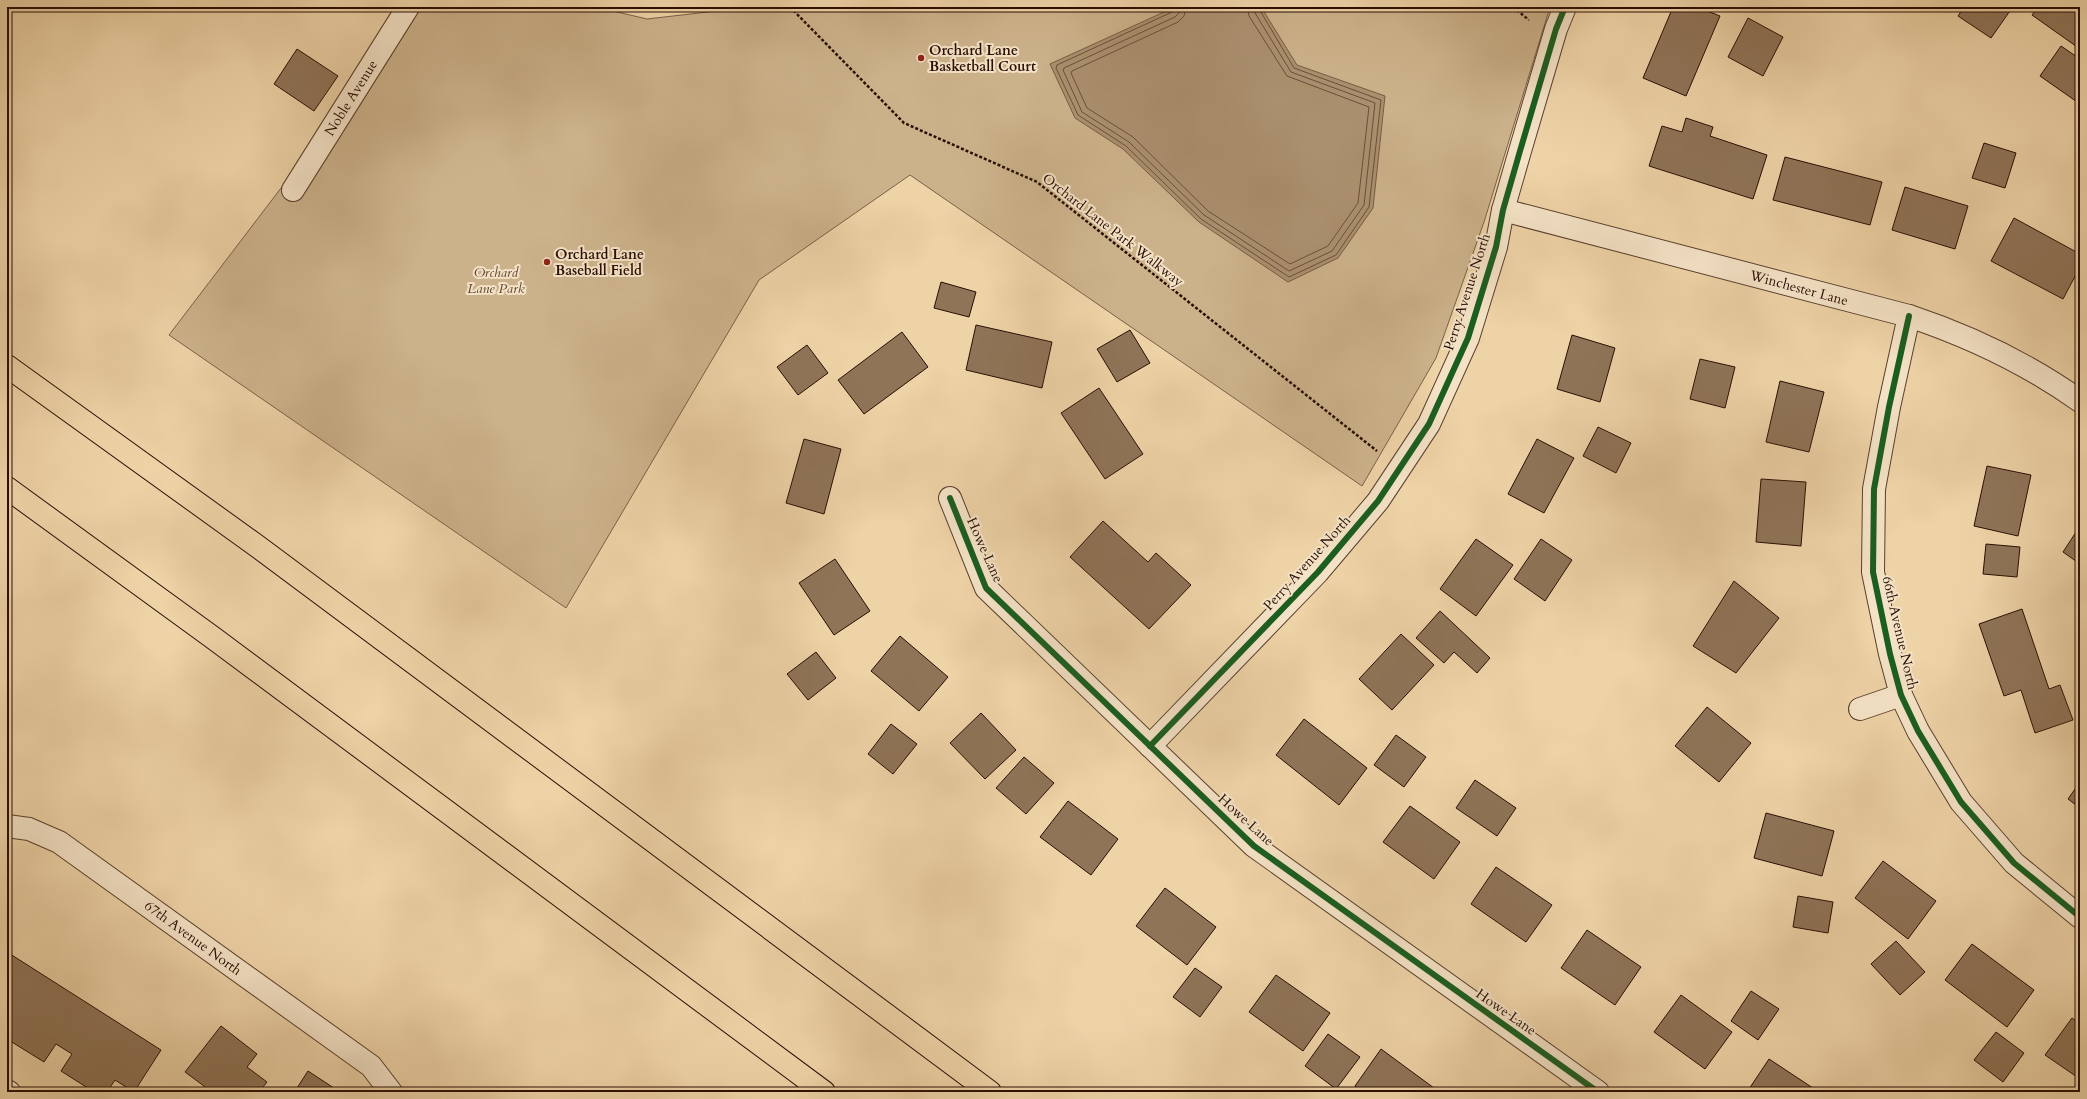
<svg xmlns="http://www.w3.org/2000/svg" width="2087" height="1099" font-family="Cardo,serif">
  <rect width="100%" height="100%" fill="#eed3a7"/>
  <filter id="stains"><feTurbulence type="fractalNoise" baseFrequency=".005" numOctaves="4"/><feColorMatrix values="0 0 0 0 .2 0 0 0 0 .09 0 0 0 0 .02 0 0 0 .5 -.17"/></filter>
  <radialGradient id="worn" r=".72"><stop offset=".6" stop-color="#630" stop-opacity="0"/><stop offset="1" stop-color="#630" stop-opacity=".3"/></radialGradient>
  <!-- green -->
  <polygon fill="#ccb28b" stroke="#7a6047" points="419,7 596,7 647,19 751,7 1550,7 1484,222 1436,358 1362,486 910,175 759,280 566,608 169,335"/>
  <!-- water -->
  <polygon fill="#ab906f" stroke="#775c44" points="1175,7 1261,7 1297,65 1385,96 1373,208 1338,258 1288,282 1199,222 1123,149 1075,118 1050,64"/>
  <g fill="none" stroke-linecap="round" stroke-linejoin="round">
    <!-- shore -->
    <g stroke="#6a4f39" stroke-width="1">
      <polyline points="1175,7 1172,12 1057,65 1056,68 1078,115 1126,146 1201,219 1289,277 1336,255 1369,207 1381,100 1294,68 1258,7"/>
      <polyline points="1180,7 1179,13 1175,17 1064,68 1063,70 1082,112 1129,142 1204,215 1289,271 1332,251 1364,205 1375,103 1291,72 1255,13 1253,7"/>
      <polyline points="1186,7 1184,16 1178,22 1072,71 1071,73 1087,108 1133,137 1208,211 1290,264 1328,246 1358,203 1369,107 1287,76 1249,16 1247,7"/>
    </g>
  </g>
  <!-- building -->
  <g fill="#8f7458" stroke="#280e03">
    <polygon points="1673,7 1697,7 1720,16 1686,96 1643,78"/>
    <polygon points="1964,7 2011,7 2012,8 1991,38 1958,16"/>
    <polygon points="2038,7 2080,7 2080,49 2032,15"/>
    <polygon points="1748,18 1783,37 1763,76 1728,57"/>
    <polygon points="2061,46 2080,59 2080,104 2040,76"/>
    <polygon points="297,49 338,76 314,111 274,84"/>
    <polygon points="1686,118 1713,127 1710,136 1767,155 1753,199 1649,166 1662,126 1682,132"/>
    <polygon points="1984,143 2016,153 2005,188 1972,178"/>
    <polygon points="1785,157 1882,182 1870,225 1773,200"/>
    <polygon points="1905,187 1968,206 1955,249 1892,230"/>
    <polygon points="2080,212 2080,223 2075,220"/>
    <polygon points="2014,218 2080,254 2080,267 2063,299 1991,261"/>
    <polygon points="941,282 976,292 969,317 934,308"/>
    <polygon points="976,325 1052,342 1042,388 966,370"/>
    <polygon points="1130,330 1150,363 1117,382 1097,349"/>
    <polygon points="902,332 928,367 864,414 838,380"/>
    <polygon points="1572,335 1615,348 1600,402 1557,389"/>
    <polygon points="807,345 828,373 798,395 777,367"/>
    <polygon points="1700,359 1735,367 1725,408 1690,399"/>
    <polygon points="1780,381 1824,392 1809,452 1766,442"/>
    <polygon points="1099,388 1143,454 1105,479 1061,413"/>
    <polygon points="1598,427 1631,443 1616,473 1583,456"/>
    <polygon points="804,439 841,449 824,514 786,503"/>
    <polygon points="1537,439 1574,458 1544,513 1508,494"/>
    <polygon points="1987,466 2031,475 2018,536 1974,526"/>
    <polygon points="1761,479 1806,482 1801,546 1756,542"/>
    <polygon points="1103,521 1148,562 1156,553 1191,585 1149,629 1070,557"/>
    <polygon points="2080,526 2080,564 2063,552"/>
    <polygon points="1476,539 1513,565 1476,616 1440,589"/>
    <polygon points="1541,539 1572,560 1545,601 1514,579"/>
    <polygon points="1986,544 2020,547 2017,577 1983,574"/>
    <polygon points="835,559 870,611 834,635 799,583"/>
    <polygon points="1734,581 1779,618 1736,673 1693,646"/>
    <polygon points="2022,609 2049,689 2060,685 2073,720 2035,733 2021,690 2004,696 1979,624"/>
    <polygon points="1440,611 1490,658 1477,673 1454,652 1444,663 1416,638"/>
    <polygon points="1401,634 1434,665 1392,710 1359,679"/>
    <polygon points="900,636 948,677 919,711 871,671"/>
    <polygon points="816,652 836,678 808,700 787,674"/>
    <polygon points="1707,707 1751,743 1719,782 1675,746"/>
    <polygon points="981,713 1016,750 985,779 950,743"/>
    <polygon points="1304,719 1367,768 1339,805 1276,755"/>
    <polygon points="891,724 917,744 893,774 868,754"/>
    <polygon points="1396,735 1426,757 1404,787 1374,765"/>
    <polygon points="1024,757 1054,783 1026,814 996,788"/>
    <polygon points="1475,780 1516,808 1497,836 1456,808"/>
    <polygon points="2080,782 2080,808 2068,799"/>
    <polygon points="1068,801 1118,839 1091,875 1040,837"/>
    <polygon points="1410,806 1460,842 1434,879 1383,842"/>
    <polygon points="1766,813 1834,831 1822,876 1754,858"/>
    <polygon points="1883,861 1936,901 1908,939 1855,898"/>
    <polygon points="1496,867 1552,905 1526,942 1471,904"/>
    <polygon points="1165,888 1216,927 1187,965 1136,926"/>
    <polygon points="1798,896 1833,902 1828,933 1793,927"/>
    <polygon points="1587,930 1641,967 1615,1005 1561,968"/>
    <polygon points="1896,941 1925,972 1900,995 1871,964"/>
    <polygon points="1972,944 2034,990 2007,1027 1945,980"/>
    <polygon points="7,952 161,1050 134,1092 115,1080 107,1092 94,1092 61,1071 72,1054 56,1044 44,1062 7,1039"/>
    <polygon points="1195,968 1222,987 1200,1017 1173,997"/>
    <polygon points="1276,975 1330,1013 1303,1051 1249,1012"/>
    <polygon points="1751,991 1779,1009 1758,1040 1731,1021"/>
    <polygon points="1681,995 1732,1032 1705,1069 1654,1032"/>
    <polygon points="2072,1018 2080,1024 2080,1079 2045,1055"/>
    <polygon points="221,1026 257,1054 247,1067 267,1082 259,1092 212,1092 185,1072"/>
    <polygon points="1996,1032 2024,1053 2003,1082 1974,1060"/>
    <polygon points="1328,1034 1360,1057 1336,1089 1305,1066"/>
    <polygon points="1381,1049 1434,1088 1431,1092 1364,1092 1355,1086"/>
    <polygon points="1769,1059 1819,1092 1747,1092"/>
    <polygon points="308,1071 340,1092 303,1092 297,1088"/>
  </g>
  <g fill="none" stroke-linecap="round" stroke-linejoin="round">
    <defs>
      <g id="minor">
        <polyline points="293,190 408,7"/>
        <path d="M1503 210 1909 316C1969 336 2028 364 2080 401"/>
        <polyline points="1909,316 1889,407 1874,489 1873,572 1890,654 1901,695 1918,731 1961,802 2014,863 2080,917"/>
        <polyline points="950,498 986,588 1254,846 1598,1092"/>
        <polyline points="1860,709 1901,695"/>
        <polyline points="1150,746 1318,572 1378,501 1429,424 1468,338 1496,247 1503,210 1520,151 1556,29 1565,7"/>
        <polyline points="7,826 29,829 59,842 371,1066 391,1092"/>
        <polyline points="7,1091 9,1092"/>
      </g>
      <g id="highway">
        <polyline points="7,366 257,546 990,1092"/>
        <polyline points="7,488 212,637 824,1092"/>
      </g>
    </defs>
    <!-- minor casing -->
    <use href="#minor" stroke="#5a3f2c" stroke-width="24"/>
    <!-- highway casing -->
    <use href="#highway" stroke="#280e03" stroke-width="24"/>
    <!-- path -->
    <g stroke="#280e03" stroke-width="2.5" stroke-dasharray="3 2" stroke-linecap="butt">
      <polyline points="790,7 904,123 1037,182 1377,451"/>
      <polyline points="1513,7 1529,20"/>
    </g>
    <!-- minor -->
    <use href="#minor" stroke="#f4e2c6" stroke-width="22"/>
    <!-- highway -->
    <use href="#highway" stroke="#eed3a7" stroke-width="22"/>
    <defs>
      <g id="cycleway">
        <polyline points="1909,316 1889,407 1874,489 1873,572 1890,654 1901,695 1918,731 1961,802 2014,863 2080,917"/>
        <polyline points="950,498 986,588 1254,846 1598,1092"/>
        <polyline points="1150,746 1318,572 1378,501 1429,424 1468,338 1496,247 1503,210 1520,151 1556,29 1565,7"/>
      </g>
    </defs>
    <!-- cycleway casing -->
    <use href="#cycleway" stroke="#f4e2c6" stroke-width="8"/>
    <!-- cycleway -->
    <use href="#cycleway" stroke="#1b5e20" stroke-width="6"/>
  </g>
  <!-- markers -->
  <g fill="#8f2418" stroke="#f4e2c6" stroke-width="1.5">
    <circle cx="921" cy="58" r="4"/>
    <circle cx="547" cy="262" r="4"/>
  </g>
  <g text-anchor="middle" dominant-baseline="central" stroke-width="4" stroke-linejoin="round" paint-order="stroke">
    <!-- poi labels -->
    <g font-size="14" font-weight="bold" fill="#280e03" stroke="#f4e2c6" text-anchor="start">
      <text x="929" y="50">Orchard Lane<tspan x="929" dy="16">Basketball Court</tspan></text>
      <text x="555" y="254">Orchard Lane<tspan x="555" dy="16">Baseball Field</tspan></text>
    </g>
    <!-- street labels -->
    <g font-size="14" fill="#280e03" stroke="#f4e2c6">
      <text transform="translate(351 98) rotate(-58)">Noble Avenue</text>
      <text transform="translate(1113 230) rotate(38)">Orchard Lane Park Walkway</text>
      <text transform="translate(1799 288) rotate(15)">Winchester Lane</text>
      <text transform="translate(1467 292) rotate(-72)">Perry Avenue North</text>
      <text transform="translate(985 550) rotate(66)">Howe Lane</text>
      <text transform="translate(1307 563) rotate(-48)">Perry Avenue North</text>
      <text transform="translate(1900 633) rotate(77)">66th Avenue North</text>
      <text transform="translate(1246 820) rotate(42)">Howe Lane</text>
      <text transform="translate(193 938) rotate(36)">67th Avenue North</text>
      <text transform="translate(1506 1012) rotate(35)">Howe Lane</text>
    </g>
    <!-- park labels -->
    <g font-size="14" font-style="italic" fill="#614733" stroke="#f4e2c6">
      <text x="496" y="272">Orchard<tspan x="496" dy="16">Lane Park</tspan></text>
    </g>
  </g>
  <!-- margin -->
  <rect width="2087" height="1099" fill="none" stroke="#eed3a7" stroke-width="24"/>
  <rect x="8" y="8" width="2071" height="1083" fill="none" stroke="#280e03" stroke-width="2"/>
  <rect x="12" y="12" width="2063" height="1075" fill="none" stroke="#280e03"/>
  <rect width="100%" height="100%" filter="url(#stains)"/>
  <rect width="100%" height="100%" fill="url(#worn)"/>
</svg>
